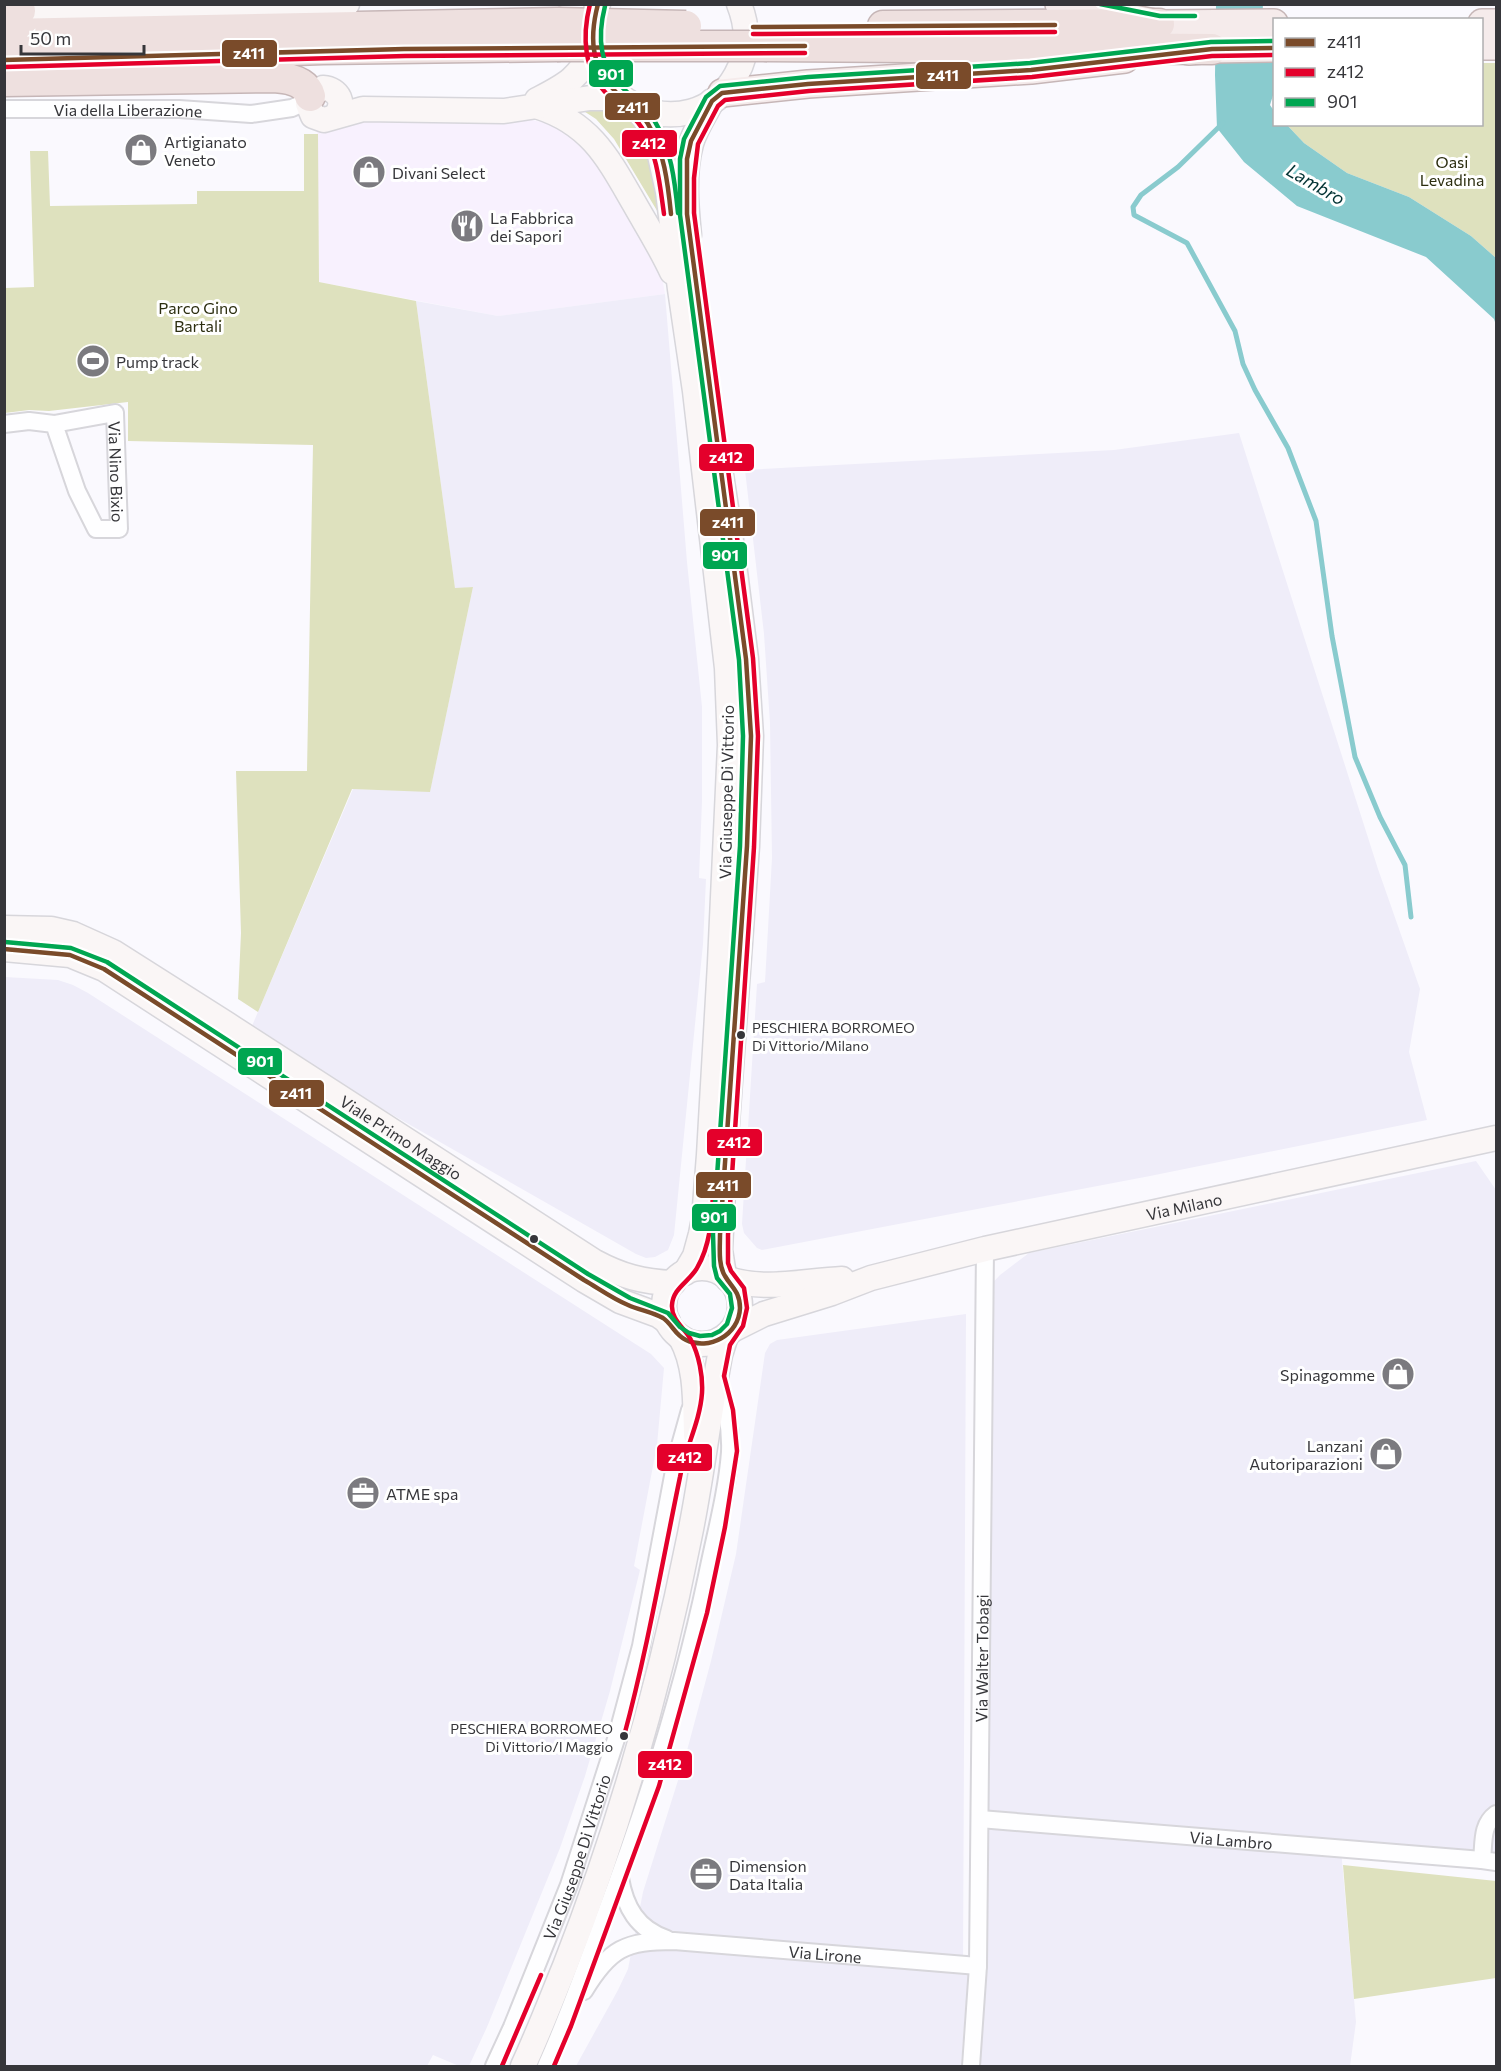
<svg xmlns="http://www.w3.org/2000/svg" width="1501" height="2071" font-family="Commissioner,sans-serif">
  <rect width="100%" height="100%" fill="#faf9fe"/>
  <!-- commercial -->
  <polygon fill="#f8f1fe" points="510,115 545,123 563,129 579,136 663,258 663,283 665,294 498,316 319,282 317,123"/>
  <!-- built -->
  <g fill="#efedf9">
    <polygon points="665,294 687,562 702,707 702,801 699,878 706,879 703,944 674,1235 668,1250 655,1257 646,1258 636,1254 249,1033 353,789 430,791 473,587 455,589 416,301 498,316"/>
    <polygon points="1239,433 1378,869 1420,989 1409,1052 1427,1120 1150,1176 762,1250 757,1248 744,1233 742,1224 757,984 765,982 772,858 770,723 764,634 745,470 1114,450"/>
    <polygon points="5,977 58,980 73,985 88,993 651,1354 664,1368 657,1445 634,1566 640,1570 610,1691 585,1776 560,1848 487,2027 469,2066 459,2066 433,2055 427,2066 5,2066"/>
    <polygon points="1476,1161 1496,1190 1496,1862 1341,1849 1356,2022 1350,2066 971,2066 984,1292 1000,1275 1029,1253"/>
    <polygon points="966,1314 963,1965 968,1975 961,2066 576,2066 618,1990 628,1969 643,1892 685,1758 711,1661 736,1554 765,1353 770,1344 777,1340"/>
  </g>
  <!-- green -->
  <g fill="#dee1be">
    <polygon points="1482,63 1496,63 1496,258 1471,236 1409,197 1347,173 1304,143 1287,125 1482,124"/>
    <polygon points="609,106 623,110 635,124 652,161 659,214 614,139 596,119 579,108"/>
    <polygon points="304,134 318,134 319,282 416,301 455,588 473,587 430,792 352,789 258,1012 238,999 241,933 236,771 307,771 313,445 128,441 128,402 49,411 29,410 5,413 5,288 34,287 30,151 48,151 50,206 197,204 197,191 304,191"/>
    <polygon points="1343,1865 1496,1881 1496,1978 1354,1999"/>
  </g>
  <!-- water -->
  <polygon fill="#89cbce" points="1216,5 1263,5 1261,31 1274,52 1274,92 1270,105 1274,111 1274,124 1287,125 1304,143 1347,173 1409,197 1471,236 1496,258 1496,325 1494,319 1426,257 1297,206 1244,162 1217,128 1215,75"/>
  <g fill="none" stroke-linecap="round" stroke-linejoin="round">
    <!-- stream -->
    <polyline stroke="#89cbce" stroke-width="5" points="1223,123 1178,167 1141,195 1133,207 1134,215 1187,243 1235,331 1243,364 1255,390 1288,448 1316,521 1332,636 1355,757 1380,817 1405,865 1411,917"/>
    <defs>
      <g id="street">
        <path id="s1" d="M4 109H179L251 114 292 108 305 102 309 98"/>
        <path id="s2" d="M4 424 29 421 54 424 115 413 119 529H96L77 491 54 424"/>
        <path d="M1496 1814C1481 1825 1484 1843 1482 1860L1496 1862"/>
        <path id="s3" d="M980 1819 1482 1860"/>
        <path d="M620 1878C625 1907 637 1929 667 1939"/>
        <path id="s4" d="M584 1991C610 1948 625 1941 674 1941L978 1966"/>
        <path id="s5" d="M494 2066 512 2027 569 1885 617 1736 641 1646 676 1460 690 1410"/>
        <path d="M546 2066C567 2020 584 1971 602 1923 645 1810 682 1695 707 1576 715 1536 727 1493 730 1452 731 1428 726 1403 718 1381"/>
        <path id="s6" d="M971 2066 978 1966 985 1249"/>
      </g>
      <g id="secondary">
        <path d="M598 4C565 105 692 154 736 75 749 52 749 29 739 4"/>
        <polyline points="20,11 347,4"/>
        <path d="M537 100C564 86 581 78 592 48"/>
        <polyline points="632,104 644,117 650,128 659,151 668,192 680,289 695,391 727,668 730,745 720,963 709,1155 704,1219 701,1234 695,1256 685,1273"/>
        <path d="M539 107C591 124 608 158 634 203 647 226 661 248 672 272"/>
        <path d="M335 116C346 104 339 89 323 88L311 94 308 104 313 116 324 120 363 109 504 111 590 98H622"/>
        <path d="M689 235C686 205 683 173 691 144 695 129 705 115 712 101"/>
        <polyline points="720,468 731,540 746,659 751,736 747,846 725,1151"/>
        <path id="s7" d="M4 928 51 929 73 934 113 952 228 1025 595 1262C621 1276 643 1282 673 1283"/>
        <polyline points="4,949 70,955 104,969 584,1280 620,1301 658,1315 668,1322"/>
        <polyline points="723,1191 720,1250 724,1275"/>
        <circle cx="702" cy="1306" r="38"/>
        <path d="M728 1279C765 1291 803 1281 842 1279"/>
        <path id="s8" d="M732 1330 764 1314 832 1293 871 1278 985 1249 1496 1138"/>
        <path d="M681 1338C697 1367 695 1403 696 1435"/>
        <path d="M523 2066C538 2034 551 2000 565 1966 620 1826 661 1681 690 1534 702 1475 709 1414 720 1355L726 1336"/>
      </g>
      <g id="primary">
        <polyline points="1059,4 1159,24 1274,23"/>
        <polyline points="1482,23 1496,23"/>
        <polyline points="1482,46 1496,46"/>
        <polyline points="1189,51 1212,49 1274,48"/>
        <polyline points="722,93 808,84 1031,70 1125,59"/>
      </g>
      <g id="highway">
        <polyline points="4,13 20,11"/>
        <polyline points="883,26 1159,24"/>
        <polyline points="4,34 558,23"/>
        <polyline points="767,46 1212,49"/>
        <polyline points="4,60 323,49 557,46"/>
        <path d="M4 81 274 77C288 78 306 81 310 96"/>
      </g>
    </defs>
    <!-- street casing -->
    <use href="#street" stroke="#d7d6db" stroke-width="20"/>
    <!-- secondary casing -->
    <use href="#secondary" stroke="#d7d6db" stroke-width="27"/>
    <!-- primary casing -->
    <use href="#primary" stroke="#c6b6b7" stroke-width="30"/>
    <!-- highway casing -->
    <use href="#highway" stroke="#c6b6b7" stroke-width="33"/>
    <!-- street -->
    <use href="#street" stroke="#fefeff" stroke-width="16"/>
    <!-- secondary -->
    <use href="#secondary" stroke="#faf6f6" stroke-width="24"/>
    <!-- primary -->
    <use href="#primary" stroke="#f5ebeb" stroke-width="27"/>
    <!-- highway -->
    <use href="#highway" stroke="#eee0df" stroke-width="30"/>
    <defs>
      <g id="highway-bridge">
        <polyline points="558,23 686,26"/>
        <polyline points="557,46 767,46"/>
      </g>
    </defs>
    <!-- highway-bridge casing -->
    <use href="#highway-bridge" stroke="#c6b6b7" stroke-width="33" stroke-linecap="butt"/>
    <!-- highway-bridge -->
    <use href="#highway-bridge" stroke="#eee0df" stroke-width="30"/>
    <defs>
      <g id="bus-1">
        <path d="M598 4C588 42 592 71 622 98 631 106 642 113 648 124 664 150 668 184 671 214"/>
        <polyline points="753,27 1055,25"/>
        <polyline points="4,60 404,49 805,46"/>
        <path d="M4 949 70 955 104 969 584 1280C598 1288 613 1299 628 1305 639 1310 652 1312 663 1318 672 1324 675 1335 686 1340 709 1351 739 1335 740 1308 740 1292 732 1288 725 1276 718 1265 720 1248 720 1235L747 846 751 736 746 659 687 214V159L691 141 712 101 722 93 808 84 1031 70 1212 49 1274 48"/>
      </g>
      <g id="bus-2">
        <path d="M590 4C582 36 583 72 609 96 620 106 634 115 642 128 657 153 660 186 664 214"/>
        <polyline points="753,34 1055,32"/>
        <polyline points="4,67 405,56 805,53"/>
        <path d="M624 1736C647 1651 662 1564 680 1477 685 1449 700 1422 702 1393 703 1376 699 1355 691 1340 685 1328 671 1320 672 1305 673 1288 689 1282 697 1268 710 1246 712 1219 713 1193"/>
        <polyline points="502,2066 541,1975"/>
        <polyline points="554,2066 571,2026 659,1786 707,1613 725,1527 737,1451 733,1410 724,1376 730,1345 743,1326 747,1308 744,1288 731,1271 728,1263 728,1235 754,847 758,736 753,658 694,213 694,178 698,144 718,106 725,100 809,91 1032,77 1212,56 1274,55"/>
      </g>
      <g id="bus-3">
        <polyline points="1100,4 1160,16 1195,16"/>
        <path d="M605 6C597 38 599 67 625 90 635 100 647 108 654 120 671 147 675 182 678 213"/>
        <polyline points="5,942 71,948 107,962 588,1274 630,1298 668,1313 680,1327 689,1333 700,1336 712,1335 720,1331 727,1324 732,1308 730,1294 717,1278 714,1266 713,1234 740,846 743,736 739,660 680,215 680,159 684,139 706,97 720,86 808,77 1030,63 1211,42 1274,41"/>
      </g>
    </defs>
    <!-- bus-1 casing -->
    <use href="#bus-1" stroke="#fff" stroke-width="9"/>
    <!-- bus-2 casing -->
    <use href="#bus-2" stroke="#fff" stroke-width="9"/>
    <!-- bus-3 casing -->
    <use href="#bus-3" stroke="#fff" stroke-width="9"/>
    <!-- bus-1 -->
    <use href="#bus-1" stroke="#7a4b2a" stroke-width="4.5"/>
    <!-- bus-2 -->
    <use href="#bus-2" stroke="#e4002b" stroke-width="4.5"/>
    <!-- bus-3 -->
    <use href="#bus-3" stroke="#00a651" stroke-width="4.5"/>
  </g>
  <!-- icons -->
  <defs>
    <symbol id="shop-disc" viewBox="-11 -11 22 22"><circle r="9.5" fill="#7b7a7f" stroke="#fff"/><path d="M-5-2.5h2.3a2.7 3.5 0 0 1 5.4 0H5L5.5 6h-11ZM-1.5-2.5h3a1.5 2.3 0 0 0-3 0Z" fill="#fff"/></symbol>
    <symbol id="restaurant-disc" viewBox="-11 -11 22 22"><circle r="9.5" fill="#7b7a7f" stroke="#fff"/><path d="M-5-6h1v4h1v-4h1v4h1v-4h1v5L-1.5 .5V6h-2V.5L-5-1ZM5-6V6H3V1.5H1.5Q1.5-4 5-6Z" fill="#fff"/></symbol>
    <symbol id="stadium-disc" viewBox="-11 -11 22 22"><circle r="9.5" fill="#7b7a7f" stroke="#fff"/><path d="M0-5a6.5 5 0 1 0 0 10a6.5 5 0 1 0 0-10ZM-3.5-1.8h7v3.6h-7Z" fill="#fff"/></symbol>
    <symbol id="office-disc" viewBox="-11 -11 22 22"><circle r="9.5" fill="#7b7a7f" stroke="#fff"/><path d="M-6-3h4V-5.5h4V-3h4V5H-6ZM-1-4.5V-3h2v-1.5ZM-6 0V1H6V0Z" fill="#fff"/></symbol>
  </defs>
  <g fill-rule="evenodd">
    <use href="#shop-disc" x="122" y="131" width="38" height="38"/>
    <use href="#shop-disc" x="350" y="153" width="38" height="38"/>
    <use href="#restaurant-disc" x="448" y="207" width="38" height="38"/>
    <use href="#stadium-disc" x="74" y="342" width="38" height="38"/>
    <use href="#shop-disc" x="1379" y="1355" width="38" height="38"/>
    <use href="#shop-disc" x="1367" y="1435" width="38" height="38"/>
    <use href="#office-disc" x="344" y="1474" width="38" height="38"/>
    <use href="#office-disc" x="687" y="1855" width="38" height="38"/>
  </g>
  <!-- markers -->
  <g fill="#36363a" stroke="#fff" stroke-width="2">
    <circle cx="741" cy="1035" r="5"/>
    <circle cx="534" cy="1239" r="5"/>
    <circle cx="624" cy="1736" r="5"/>
  </g>
  <g text-anchor="middle" dominant-baseline="central" stroke-width="6" stroke-linejoin="round" paint-order="stroke">
    <!-- bus labels -->
    <g font-size="14" fill="#36363a" stroke="#fff" text-anchor="start">
      <text x="752" y="1027">PESCHIERA BORROMEO<tspan x="752" dy="18">Di Vittorio/Milano</tspan></text>
      <text x="613" y="1728" text-anchor="end">PESCHIERA BORROMEO<tspan x="613" dy="18">Di Vittorio/I Maggio</tspan></text>
    </g>
    <!-- street labels -->
    <g font-size="16" fill="#36363a" stroke="#fff">
      <text stroke="none"><textPath href="#s1" startOffset="124">Via della Liberazione</textPath></text>
      <text stroke="none"><textPath href="#s2" startOffset="171">Via Nino Bixio</textPath></text>
      <text transform="translate(726 792) rotate(-89)">Via Giuseppe Di Vittorio</text>
      <text stroke="none"><textPath href="#s7" startOffset="456">Viale Primo Maggio</textPath></text>
      <text stroke="none"><textPath href="#s8" startOffset="470">Via Milano</textPath></text>
      <text stroke="none"><textPath href="#s6" startOffset="408">Via Walter Tobagi</textPath></text>
      <text stroke="none"><textPath href="#s3" startOffset="252">Via Lambro</textPath></text>
      <text stroke="none"><textPath href="#s5" startOffset="225">Via Giuseppe Di Vittorio</textPath></text>
      <text stroke="none"><textPath href="#s4" startOffset="262">Via Lirone</textPath></text>
    </g>
    <!-- poi labels -->
    <g font-size="16" fill="#36363a" stroke="#fff" text-anchor="start">
      <text x="164" y="141">Artigianato<tspan x="164" dy="18">Veneto</tspan></text>
      <text x="392" y="172">Divani Select</text>
      <text x="490" y="217">La Fabbrica<tspan x="490" dy="18">dei Sapori</tspan></text>
      <text x="116" y="361">Pump track</text>
      <text x="1375" y="1374" text-anchor="end">Spinagomme</text>
      <text x="1363" y="1445" text-anchor="end">Lanzani<tspan x="1363" dy="18">Autoriparazioni</tspan></text>
      <text x="386" y="1493">ATME spa</text>
      <text x="729" y="1865">Dimension<tspan x="729" dy="18">Data Italia</tspan></text>
    </g>
    <!-- park labels -->
    <g font-size="16" fill="#2c2e10" stroke="#fff">
      <text x="1452" y="161">Oasi<tspan x="1452" dy="18">Levadina</tspan></text>
      <text x="198" y="307">Parco Gino<tspan x="198" dy="18">Bartali</tspan></text>
    </g>
    <!-- water labels -->
    <g font-size="18" font-style="italic" fill="#023233" stroke="#fff">
      <text transform="translate(1316 184) rotate(30)">Lambro</text>
    </g>
  </g>
  <g stroke="#fff" stroke-width="2">
    <rect x="221" y="39" width="57" height="29" rx="6" fill="#7a4b2a"/>
    <rect x="588" y="59" width="46" height="29" rx="6" fill="#00a651"/>
    <rect x="915" y="61" width="57" height="29" rx="6" fill="#7a4b2a"/>
    <rect x="604" y="92" width="57" height="29" rx="6" fill="#7a4b2a"/>
    <rect x="621" y="129" width="57" height="29" rx="6" fill="#e4002b"/>
    <rect x="698" y="443" width="57" height="29" rx="6" fill="#e4002b"/>
    <rect x="699" y="508" width="57" height="29" rx="6" fill="#7a4b2a"/>
    <rect x="702" y="541" width="46" height="29" rx="6" fill="#00a651"/>
    <rect x="237" y="1047" width="46" height="29" rx="6" fill="#00a651"/>
    <rect x="268" y="1079" width="57" height="29" rx="6" fill="#7a4b2a"/>
    <rect x="706" y="1128" width="57" height="29" rx="6" fill="#e4002b"/>
    <rect x="695" y="1171" width="57" height="28" rx="6" fill="#7a4b2a"/>
    <rect x="691" y="1203" width="46" height="29" rx="6" fill="#00a651"/>
    <rect x="656" y="1443" width="57" height="29" rx="6" fill="#e4002b"/>
    <rect x="637" y="1750" width="56" height="29" rx="6" fill="#e4002b"/>
  </g>
  <g font-size="16" text-anchor="middle" font-weight="bold" fill="#fff">
    <text x="249" y="59">z411</text>
    <text x="611" y="80">901</text>
    <text x="943" y="81">z411</text>
    <text x="633" y="113">z411</text>
    <text x="649" y="149">z412</text>
    <text x="726" y="463">z412</text>
    <text x="728" y="528">z411</text>
    <text x="725" y="561">901</text>
    <text x="260" y="1067">901</text>
    <text x="296" y="1099">z411</text>
    <text x="734" y="1148">z412</text>
    <text x="723" y="1191">z411</text>
    <text x="714" y="1223">901</text>
    <text x="685" y="1463">z412</text>
    <text x="665" y="1770">z412</text>
  </g>
  <!-- border -->
  <rect width="1501" height="2071" fill="none" stroke="#36363a" stroke-width="12"/>
  <!-- legend -->
  <rect x="1273" y="18" width="210" height="108" fill="#ffffff" stroke="#afafb0" stroke-width="1.5"/>
  <rect x="1285" y="38" width="30" height="9" fill="#7a4b2a" stroke="#afafb0" stroke-width="1.5"/>
  <text x="1327" y="48" font-size="18" fill="#36363a">z411</text>
  <rect x="1285" y="68" width="30" height="9" fill="#e4002b" stroke="#afafb0" stroke-width="1.5"/>
  <text x="1327" y="78" font-size="18" fill="#36363a">z412</text>
  <rect x="1285" y="98" width="30" height="9" fill="#00a651" stroke="#afafb0" stroke-width="1.5"/>
  <text x="1327" y="108" font-size="18" fill="#36363a">901</text>
  <!-- scale -->
  <path d="M21 45v9h123v-9" fill="none" stroke="#36363a" stroke-width="3"/>
  <text x="30" y="45" font-size="18" fill="#36363a" stroke="#ffffff" stroke-width="4.5" paint-order="stroke">50 m</text>
</svg>
